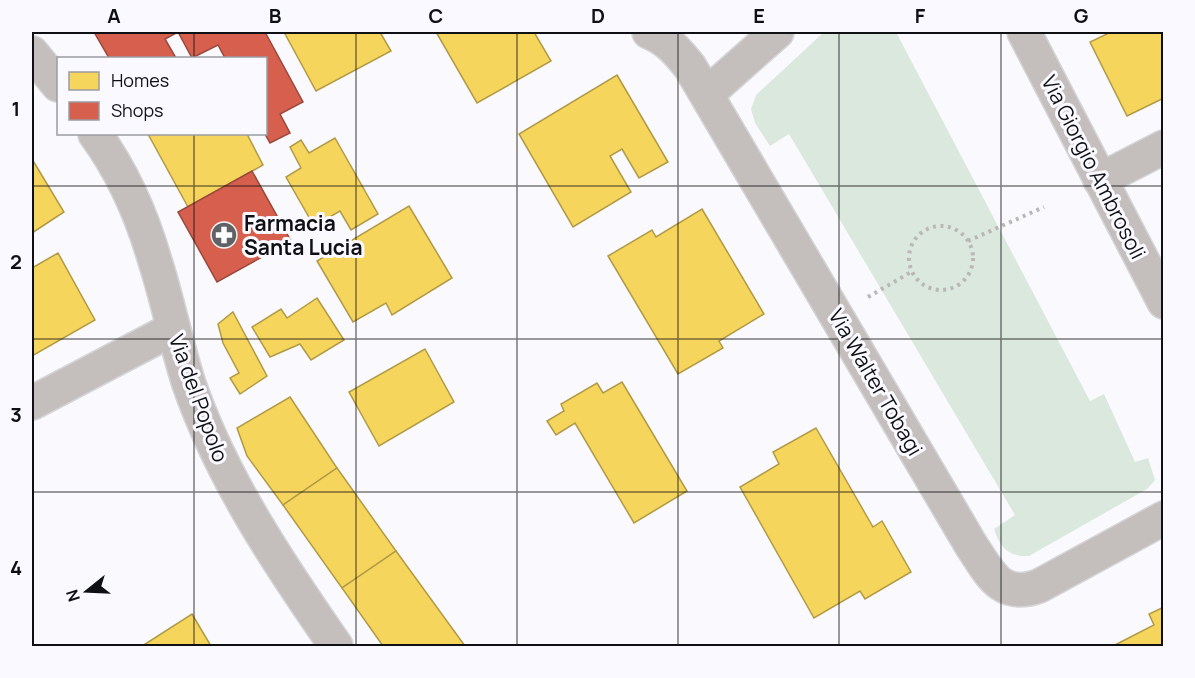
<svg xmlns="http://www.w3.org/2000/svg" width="1195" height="678" font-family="Manrope,sans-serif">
  <rect width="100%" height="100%" fill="#fafafe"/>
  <!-- green -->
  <path fill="#dbe8dd" d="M824 32H896L1090 401 1104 394 1135 462 1148 458 1155 480 1147 489 1029 556C1009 557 1000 548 994 529L1015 515 789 134 770 146 755 123 751 109 756 95Z"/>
  <!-- homes -->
  <g fill="#f6d55c" stroke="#b19a46" stroke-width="1.5">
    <polygon points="284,32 380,32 391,51 316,91"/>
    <polygon points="436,32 534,32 551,61 477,103"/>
    <polygon points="1111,32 1164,32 1164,98 1127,116 1090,42"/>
    <polygon points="617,75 668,162 639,178 622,149 610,156 631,192 573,227 519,134"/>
    <polygon points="148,134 247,134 263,165 188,207"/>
    <polygon points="335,138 378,214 351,230 340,211 314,226 286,177 301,168 290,147 301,140 309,153"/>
    <polygon points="32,159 64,212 32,233"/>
    <polygon points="409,206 452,278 392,315 386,303 353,322 317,261"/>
    <polygon points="702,209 764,314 719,341 723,348 678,374 608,256 652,230 656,237"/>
    <polygon points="58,253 95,320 32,356 32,268"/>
    <polygon points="317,298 344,340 311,360 300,344 270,357 252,327 281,309 287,318"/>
    <polygon points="233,312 267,376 240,394 230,378 239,373 223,343 218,324"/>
    <polygon points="425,349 454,402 379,446 349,392"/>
    <polygon points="622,382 687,491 634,523 575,423 556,435 547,421 564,411 561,404 597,383 603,393"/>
    <polygon points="290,397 337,468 283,505 247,456 237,428"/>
    <polygon points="816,428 873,527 882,521 911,572 865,599 860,591 814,618 740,487 779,464 773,452"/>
    <polygon points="337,468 396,551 342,588 283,505"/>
    <polygon points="396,551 465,646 383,646 342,588"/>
    <polygon points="1164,607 1164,646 1113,646 1154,625 1149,614"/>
    <polygon points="192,614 211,646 142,646"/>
  </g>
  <!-- shops -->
  <g fill="#d6604d" stroke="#9a483c" stroke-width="1.5">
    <polygon points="94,32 265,32 303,102 280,114 290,133 270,143 265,134 266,58 225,58 218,45 192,58 178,32 165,39 176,58 109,58"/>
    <polygon points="252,171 291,241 217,282 178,212"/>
  </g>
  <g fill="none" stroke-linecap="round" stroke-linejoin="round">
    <defs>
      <g id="minor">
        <path d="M649 32C667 39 678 52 690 67L971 545C990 573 1000 600 1039 586L1164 518"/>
        <polyline points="1024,32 1164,302"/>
        <polyline points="32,53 58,85"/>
        <polyline points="707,94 777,32"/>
        <path d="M95 134C122 171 142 216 155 261 168 301 176 344 189 384 222 479 279 564 336 646"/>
        <polyline points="1100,180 1164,147"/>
        <polyline points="32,403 173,329"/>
      </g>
    </defs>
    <!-- minor casing -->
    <use href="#minor" stroke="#d5d5d8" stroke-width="36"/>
    <!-- path -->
    <g stroke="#bab7b7" stroke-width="4" stroke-dasharray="3 4.5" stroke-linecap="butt">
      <circle cx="941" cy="258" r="32"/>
      <polyline points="968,241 1044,207"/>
      <polyline points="868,297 911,272"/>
    </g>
    <!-- minor -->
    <use href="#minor" stroke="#c4bebd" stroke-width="33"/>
  </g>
  <!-- grid -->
  <path fill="none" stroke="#0f1013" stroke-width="1.5" stroke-opacity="0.55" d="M194 32V58M356 32V646M517 32V646M678 32V646M839 32V646M1001 32V646M194 134V646M32 186H1164M32 339H1164M32 492H1164"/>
  <!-- icons -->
  <defs>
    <symbol id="pharmacy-disc" viewBox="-11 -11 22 22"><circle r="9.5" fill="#616265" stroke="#f9f9ff"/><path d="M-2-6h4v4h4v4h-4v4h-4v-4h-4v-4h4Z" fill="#fff"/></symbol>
  </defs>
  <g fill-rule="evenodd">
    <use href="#pharmacy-disc" x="209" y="220" width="30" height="30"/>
  </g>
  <g text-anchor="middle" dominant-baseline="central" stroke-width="6" stroke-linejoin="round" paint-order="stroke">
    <!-- street labels -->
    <g font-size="21" fill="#0f1013" stroke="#f9f9ff">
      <text transform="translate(1094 167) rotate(63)">Via Giorgio Ambrosoli</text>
      <text transform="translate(876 382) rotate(60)">Via Walter Tobagi</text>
      <text transform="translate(199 398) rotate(70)">Via del Popolo</text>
    </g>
    <!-- poi labels -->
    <g font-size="21" font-weight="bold" fill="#0f1013" stroke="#f9f9ff" text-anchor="start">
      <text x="244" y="223">Farmacia<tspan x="244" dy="24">Santa Lucia</tspan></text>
    </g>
  </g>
  <!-- border -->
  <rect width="1195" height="678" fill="none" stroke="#f9f9ff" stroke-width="66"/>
  <!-- legend -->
  <rect x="57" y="57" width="210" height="78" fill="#f9f9ff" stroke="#9b9ca1" stroke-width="1.5"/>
  <rect x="69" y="72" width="30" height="18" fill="#f6d55c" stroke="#9b9ca1" stroke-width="1.5"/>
  <text x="111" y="87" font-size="18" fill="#0f1013">Homes</text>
  <rect x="69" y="102" width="30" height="18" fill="#d6604d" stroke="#9b9ca1" stroke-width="1.5"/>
  <text x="111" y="117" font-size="18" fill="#0f1013">Shops</text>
  <!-- north arrow -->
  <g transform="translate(87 591) rotate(252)" stroke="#f9f9ff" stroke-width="4.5" paint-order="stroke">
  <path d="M0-4.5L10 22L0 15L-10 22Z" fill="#0f1013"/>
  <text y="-9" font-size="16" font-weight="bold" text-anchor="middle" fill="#0f1013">N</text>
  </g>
  <rect x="33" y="33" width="1129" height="612" fill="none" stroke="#0f1013" stroke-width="2"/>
  <g font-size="20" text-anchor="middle" font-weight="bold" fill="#0f1013">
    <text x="114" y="23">A</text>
    <text x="275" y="23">B</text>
    <text x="436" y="23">C</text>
    <text x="598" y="23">D</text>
    <text x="759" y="23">E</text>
    <text x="920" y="23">F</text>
    <text x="1081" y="23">G</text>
    <text x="16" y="116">1</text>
    <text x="16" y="269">2</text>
    <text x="16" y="422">3</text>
    <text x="16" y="575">4</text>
  </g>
</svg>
